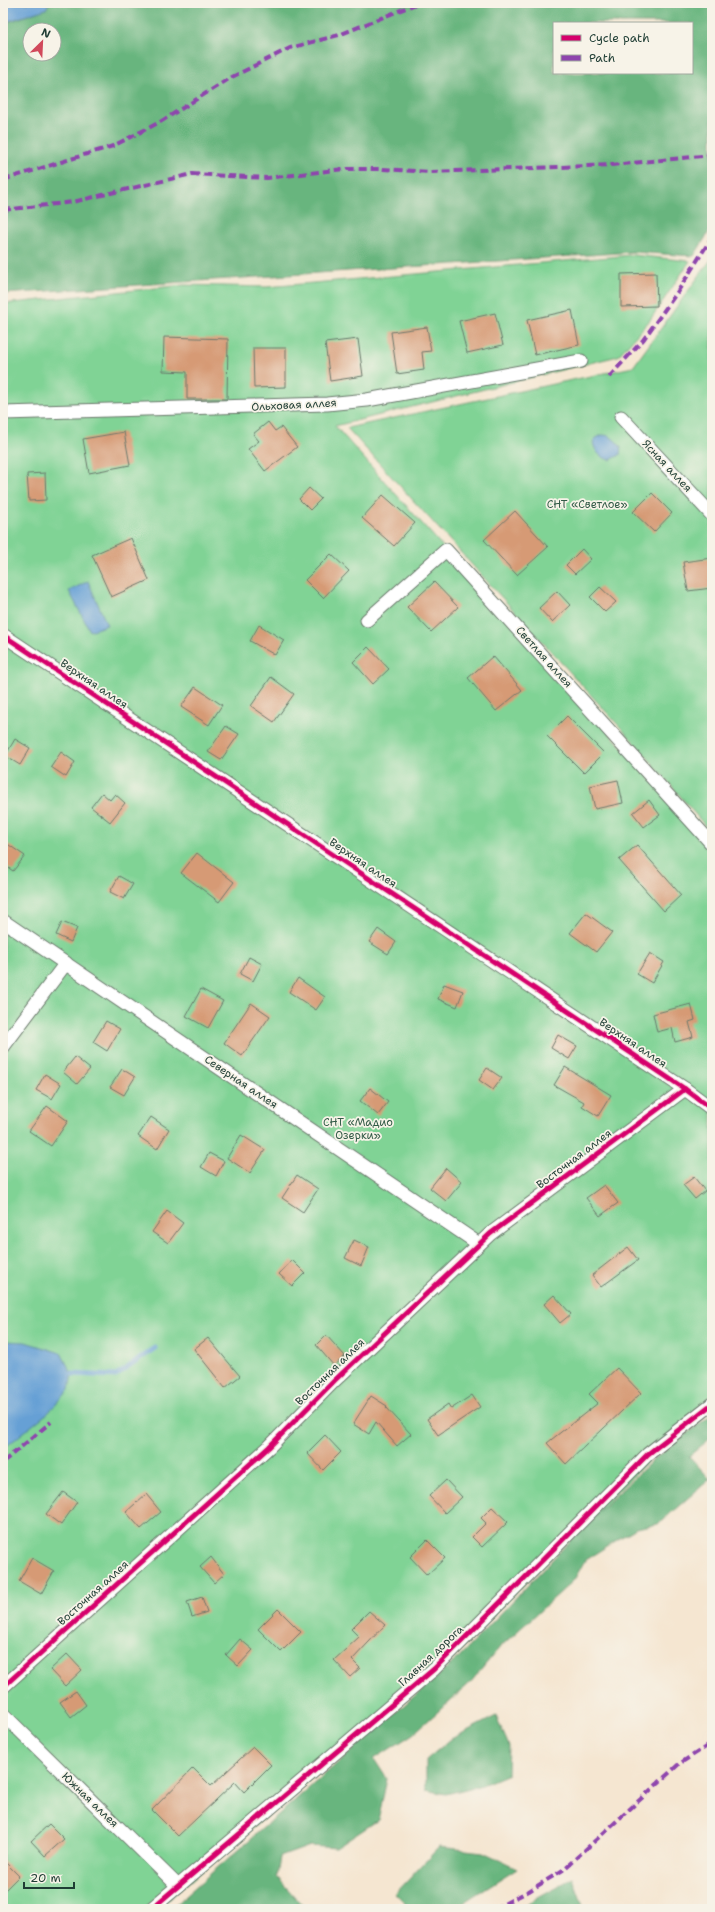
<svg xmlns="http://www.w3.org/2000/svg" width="715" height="1912" font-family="'Shantell Sans',sans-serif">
  <rect width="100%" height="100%" fill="#f7f3e8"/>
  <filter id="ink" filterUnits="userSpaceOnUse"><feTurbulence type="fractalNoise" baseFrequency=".025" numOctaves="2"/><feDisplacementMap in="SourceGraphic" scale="8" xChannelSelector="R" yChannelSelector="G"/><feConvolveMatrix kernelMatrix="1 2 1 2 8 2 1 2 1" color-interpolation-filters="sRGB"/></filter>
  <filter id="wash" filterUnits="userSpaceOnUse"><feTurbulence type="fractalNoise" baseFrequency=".012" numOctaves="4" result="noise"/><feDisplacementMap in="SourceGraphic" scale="16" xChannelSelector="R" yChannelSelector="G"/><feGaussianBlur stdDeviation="0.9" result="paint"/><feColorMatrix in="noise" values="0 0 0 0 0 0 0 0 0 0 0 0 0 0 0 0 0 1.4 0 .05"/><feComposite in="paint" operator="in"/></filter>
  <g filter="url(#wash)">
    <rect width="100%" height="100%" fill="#f5e6d1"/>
    <!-- green -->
    <g fill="#80d395" stroke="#508864">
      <polygon points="632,255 690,261 650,320 618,356 335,426 712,848 712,1409 652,1457 437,1672 157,1909 3,1909 3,304 184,285 267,287"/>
      <polygon points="712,258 712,834 641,750 347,428 633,367"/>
    </g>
    <!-- forest -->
    <g fill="#68b57e" stroke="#447959" fill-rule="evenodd">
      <path d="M44 3H712V227L694 256 633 252 3 294V24L39 11ZM554 23H692V73H554ZM30 30H54V54H30Z"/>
      <polygon points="712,1414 712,1437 689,1456 710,1479 658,1524 636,1528 585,1560 574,1580 500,1647 470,1683 413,1734 374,1759 387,1779 378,1820 336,1848 310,1846 280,1857 277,1877 302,1905 302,1909 170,1909 457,1659 597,1513 654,1459"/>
      <polygon points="496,1716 509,1746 508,1774 482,1785 446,1794 426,1790 426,1760 451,1739"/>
      <polygon points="439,1847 483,1852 517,1868 453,1909 410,1909 395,1894"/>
      <polygon points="573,1878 584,1909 521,1909 538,1897"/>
    </g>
    <!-- water -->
    <g fill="#66a0d5" stroke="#426e84">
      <polygon points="3,3 49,3 46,9 3,23"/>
      <path d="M602 435C611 435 615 440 621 447L620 455 610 460C600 457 596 453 593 443L596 438Z"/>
      <polygon points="88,581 107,625 90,631 69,591"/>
      <polygon points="3,1341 25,1342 61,1353 72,1374 69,1390 49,1412 3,1449"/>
    </g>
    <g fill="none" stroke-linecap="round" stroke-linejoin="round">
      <!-- stream -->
      <polyline stroke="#66a0d5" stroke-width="5" points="72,1374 116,1376 155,1348"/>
    </g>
    <g id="blocks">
      <!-- building -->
      <g fill="#d69a74">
        <polygon points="656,273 657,306 621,307 621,274"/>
        <polygon points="572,310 579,345 535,355 527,320"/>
        <polygon points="495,313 503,345 467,353 459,321"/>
        <polygon points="427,327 431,351 422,352 424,370 397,374 391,332"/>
        <polygon points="164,337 228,339 227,399 187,399 187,372 163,371"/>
        <polygon points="358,339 363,376 330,381 325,343"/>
        <polygon points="253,348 286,348 286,387 254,388"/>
        <polygon points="268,422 275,431 281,427 297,447 265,471 248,449 259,441 253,434"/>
        <polygon points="124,432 130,465 89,473 83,439"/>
        <polygon points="45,473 46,500 29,501 27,474"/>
        <polygon points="309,488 321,499 310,510 299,499"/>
        <polygon points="652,493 672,513 654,532 633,512"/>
        <polygon points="383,495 415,523 394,546 362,518"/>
        <polygon points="515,511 548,547 517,575 484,540"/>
        <polygon points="131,538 149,580 111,597 92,555"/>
        <polygon points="582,549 591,559 575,574 566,565"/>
        <polygon points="331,554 349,571 323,598 305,580"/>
        <polygon points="712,558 712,588 688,591 683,562"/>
        <polygon points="434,582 458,607 431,632 407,607"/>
        <polygon points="600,587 616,602 605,612 590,597"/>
        <polygon points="557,591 570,605 552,622 539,608"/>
        <polygon points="259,625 284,640 275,655 250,641"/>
        <polygon points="368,647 389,669 373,684 353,662"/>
        <polygon points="493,656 522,690 496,711 468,678"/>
        <polygon points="271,677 294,694 274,722 251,706"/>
        <polygon points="195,687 222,705 209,725 181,707"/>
        <polygon points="567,716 604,753 584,773 547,736"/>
        <polygon points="226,726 239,734 221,760 208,752"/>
        <polygon points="15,739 30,748 20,765 5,756"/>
        <polygon points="61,752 75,762 66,777 51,767"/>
        <polygon points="618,780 623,803 595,809 590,786"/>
        <polygon points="102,793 110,800 115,794 125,803 110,822 91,807"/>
        <polygon points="649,800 660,815 644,827 633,813"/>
        <polygon points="3,841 25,856 13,871 3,864"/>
        <polygon points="637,845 681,895 664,911 619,860"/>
        <polygon points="197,853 234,882 219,902 181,873"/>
        <polygon points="119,876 133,884 124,899 110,892"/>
        <polygon points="586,913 612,932 596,952 570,933"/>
        <polygon points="62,922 77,928 71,942 56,935"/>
        <polygon points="378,929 396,942 388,954 369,942"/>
        <polygon points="650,953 664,962 652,983 637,974"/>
        <polygon points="249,957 262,964 253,981 240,974"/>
        <polygon points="298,978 325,997 316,1010 289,992"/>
        <polygon points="444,984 463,991 457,1007 438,999"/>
        <polygon points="201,989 223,1001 208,1028 186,1016"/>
        <polygon points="251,1003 270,1016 242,1056 224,1043"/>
        <polygon points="691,1004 695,1020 689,1022 693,1037 675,1042 672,1028 657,1032 653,1014"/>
        <polygon points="106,1021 120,1029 107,1051 93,1042"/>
        <polygon points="558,1035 577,1046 569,1059 551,1048"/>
        <polygon points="75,1057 90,1069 77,1084 63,1072"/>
        <polygon points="565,1067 611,1095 598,1116 582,1106 584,1102 554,1085"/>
        <polygon points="487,1068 502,1078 493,1090 479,1080"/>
        <polygon points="122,1069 135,1077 124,1095 110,1087"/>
        <polygon points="45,1074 61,1084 52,1099 36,1090"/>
        <polygon points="370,1088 388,1102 378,1115 360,1101"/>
        <polygon points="47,1106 68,1121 51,1146 29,1131"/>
        <polygon points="151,1117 169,1129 157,1149 138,1136"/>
        <polygon points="241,1135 265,1150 250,1173 227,1158"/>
        <polygon points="209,1153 224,1161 216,1176 201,1167"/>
        <polygon points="446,1168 462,1182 446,1201 430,1188"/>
        <polygon points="297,1175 318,1189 303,1212 282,1198"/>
        <polygon points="694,1177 705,1191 695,1199 683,1185"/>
        <polygon points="604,1185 618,1203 600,1216 586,1198"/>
        <polygon points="167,1211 183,1223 168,1243 152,1232"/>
        <polygon points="354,1240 369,1247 361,1266 345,1258"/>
        <polygon points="628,1247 638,1260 601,1287 592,1275"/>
        <polygon points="292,1260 305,1273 292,1286 279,1274"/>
        <polygon points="554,1295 571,1314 560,1323 544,1304"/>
        <polygon points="326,1335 345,1356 334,1366 316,1345"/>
        <polygon points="208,1338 240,1376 225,1388 194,1349"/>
        <polygon points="617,1368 641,1393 566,1464 547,1443 598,1403 589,1394"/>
        <polygon points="472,1395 480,1407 438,1435 427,1419 448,1404 451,1409"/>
        <polygon points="371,1396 387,1406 386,1407 411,1434 397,1446 376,1422 369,1434 353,1424"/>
        <polygon points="325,1435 341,1452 323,1470 307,1453"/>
        <polygon points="446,1480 462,1497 445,1513 429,1496"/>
        <polygon points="63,1492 77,1502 61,1525 46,1514"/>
        <polygon points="146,1494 161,1512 141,1529 126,1512"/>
        <polygon points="492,1507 508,1522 482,1547 472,1537 486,1523 481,1518"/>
        <polygon points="427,1540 445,1558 427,1575 410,1557"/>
        <polygon points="211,1557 224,1574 214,1583 200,1567"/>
        <polygon points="32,1558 54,1571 41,1594 19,1581"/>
        <polygon points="202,1597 207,1612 192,1617 187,1602"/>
        <polygon points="278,1609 301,1632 281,1652 258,1629"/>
        <polygon points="369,1611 385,1625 352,1660 360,1668 350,1677 334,1660 359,1637 351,1629"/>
        <polygon points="240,1639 253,1650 238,1666 226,1655"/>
        <polygon points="67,1654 82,1670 65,1686 50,1670"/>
        <polygon points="76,1691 86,1705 71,1717 60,1702"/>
        <polygon points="253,1747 271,1765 244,1792 235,1782 178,1836 152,1810 193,1768 211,1786"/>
        <polygon points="49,1824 64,1839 45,1856 31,1841"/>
        <polygon points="3,1860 19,1876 3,1892"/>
      </g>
    </g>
  </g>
  <g filter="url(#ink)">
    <use href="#blocks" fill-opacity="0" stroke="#6a786b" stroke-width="1"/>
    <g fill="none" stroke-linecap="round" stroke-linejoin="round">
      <defs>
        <g id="street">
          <polyline points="3,413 327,404 367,400 581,361"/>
          <polyline points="621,417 712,515"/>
          <polyline points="367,620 446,550 712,844"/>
          <polyline points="3,635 685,1089 712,1109"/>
          <polyline points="3,921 479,1244"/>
          <polyline points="3,1047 66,963"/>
          <polyline points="3,1687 269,1447 335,1380 490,1234 685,1089"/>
          <polyline points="3,1714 178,1886"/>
          <polyline points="151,1909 434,1669 648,1454 712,1404"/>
        </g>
      </defs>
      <!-- street casing -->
      <use href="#street" stroke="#6a786b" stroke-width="15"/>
      <!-- street -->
      <use href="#street" stroke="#fff" stroke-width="13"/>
      <!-- quiet -->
      <g stroke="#8e44ad" stroke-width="4" stroke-dasharray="8 4" stroke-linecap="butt">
        <polyline points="3,180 113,146 160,122 232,77 290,48 339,35 418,3"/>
        <polyline points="3,210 73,202 192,174 267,178 344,169 382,169 429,172 612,165 712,155"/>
        <polyline points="609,377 643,340 678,291 712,237"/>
        <polyline points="3,1462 51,1422"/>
        <polyline points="494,1909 529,1891 563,1870 679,1764 712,1743"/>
      </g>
      <defs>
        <g id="cycleway">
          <polyline points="3,635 685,1089 712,1109"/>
          <polyline points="3,1687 269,1447 335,1380 490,1234 685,1089"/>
          <polyline points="151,1909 434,1669 648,1454 712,1404"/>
        </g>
      </defs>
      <!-- cycleway casing -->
      <use href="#cycleway" stroke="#f7f3e8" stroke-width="8"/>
      <!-- cycleway -->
      <use href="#cycleway" stroke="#d6006c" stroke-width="5"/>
    </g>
  </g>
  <g text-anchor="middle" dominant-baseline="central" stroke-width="3.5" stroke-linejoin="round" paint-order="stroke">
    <!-- street labels -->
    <g font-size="11" fill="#1f3d34" stroke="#f7f3e8">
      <text transform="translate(294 405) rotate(-3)">Ольховая аллея</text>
      <text transform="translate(667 466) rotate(47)">Ясная аллея</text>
      <text transform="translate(544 657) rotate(48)">Светлая аллея</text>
      <text transform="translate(94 684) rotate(34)">Верхняя аллея</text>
      <text transform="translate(363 863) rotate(34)">Верхняя аллея</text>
      <text transform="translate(633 1043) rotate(34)">Верхняя аллея</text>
      <text transform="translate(241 1082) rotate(34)">Северная аллея</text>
      <text transform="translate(574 1159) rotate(-37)">Восточная аллея</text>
      <text transform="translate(330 1372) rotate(-44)">Восточная аллея</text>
      <text transform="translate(93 1593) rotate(-42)">Восточная аллея</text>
      <text transform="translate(431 1656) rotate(-43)">Главная дорога</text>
      <text transform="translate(90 1800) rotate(44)">Южная аллея</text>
    </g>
    <!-- park labels -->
    <g font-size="11" fill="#325b47" stroke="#f7f3e8">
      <text x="587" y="504">СНТ «Светлое»</text>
      <text x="358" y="1122">СНТ «Мадио<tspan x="358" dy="13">Озерки»</tspan></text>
    </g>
  </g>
  <!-- margin -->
  <rect width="715" height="1912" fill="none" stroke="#f7f3e8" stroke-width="16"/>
  <!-- legend -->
  <rect x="553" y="22" width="140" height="52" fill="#f7f3e8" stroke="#a1aaa0"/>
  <rect x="561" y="35" width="20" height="6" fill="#d6006c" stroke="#a1aaa0"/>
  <text x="589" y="42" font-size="12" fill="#1f3d34">Cycle path</text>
  <rect x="561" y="55" width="20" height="6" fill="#8e44ad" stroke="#a1aaa0"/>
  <text x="589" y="62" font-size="12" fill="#1f3d34">Path</text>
  <!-- north arrow -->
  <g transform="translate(42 42) rotate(24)"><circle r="19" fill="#f7f3e8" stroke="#a1aaa0"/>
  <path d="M0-3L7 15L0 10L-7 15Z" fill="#d1495b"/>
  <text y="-6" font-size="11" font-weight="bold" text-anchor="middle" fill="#1f3d34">N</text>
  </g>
  <!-- scale -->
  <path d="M24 1882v6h50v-6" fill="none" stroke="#1f3d34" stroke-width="2"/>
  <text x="30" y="1882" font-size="12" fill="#1f3d34" stroke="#f7f3e8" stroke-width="3" paint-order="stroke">20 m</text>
</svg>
